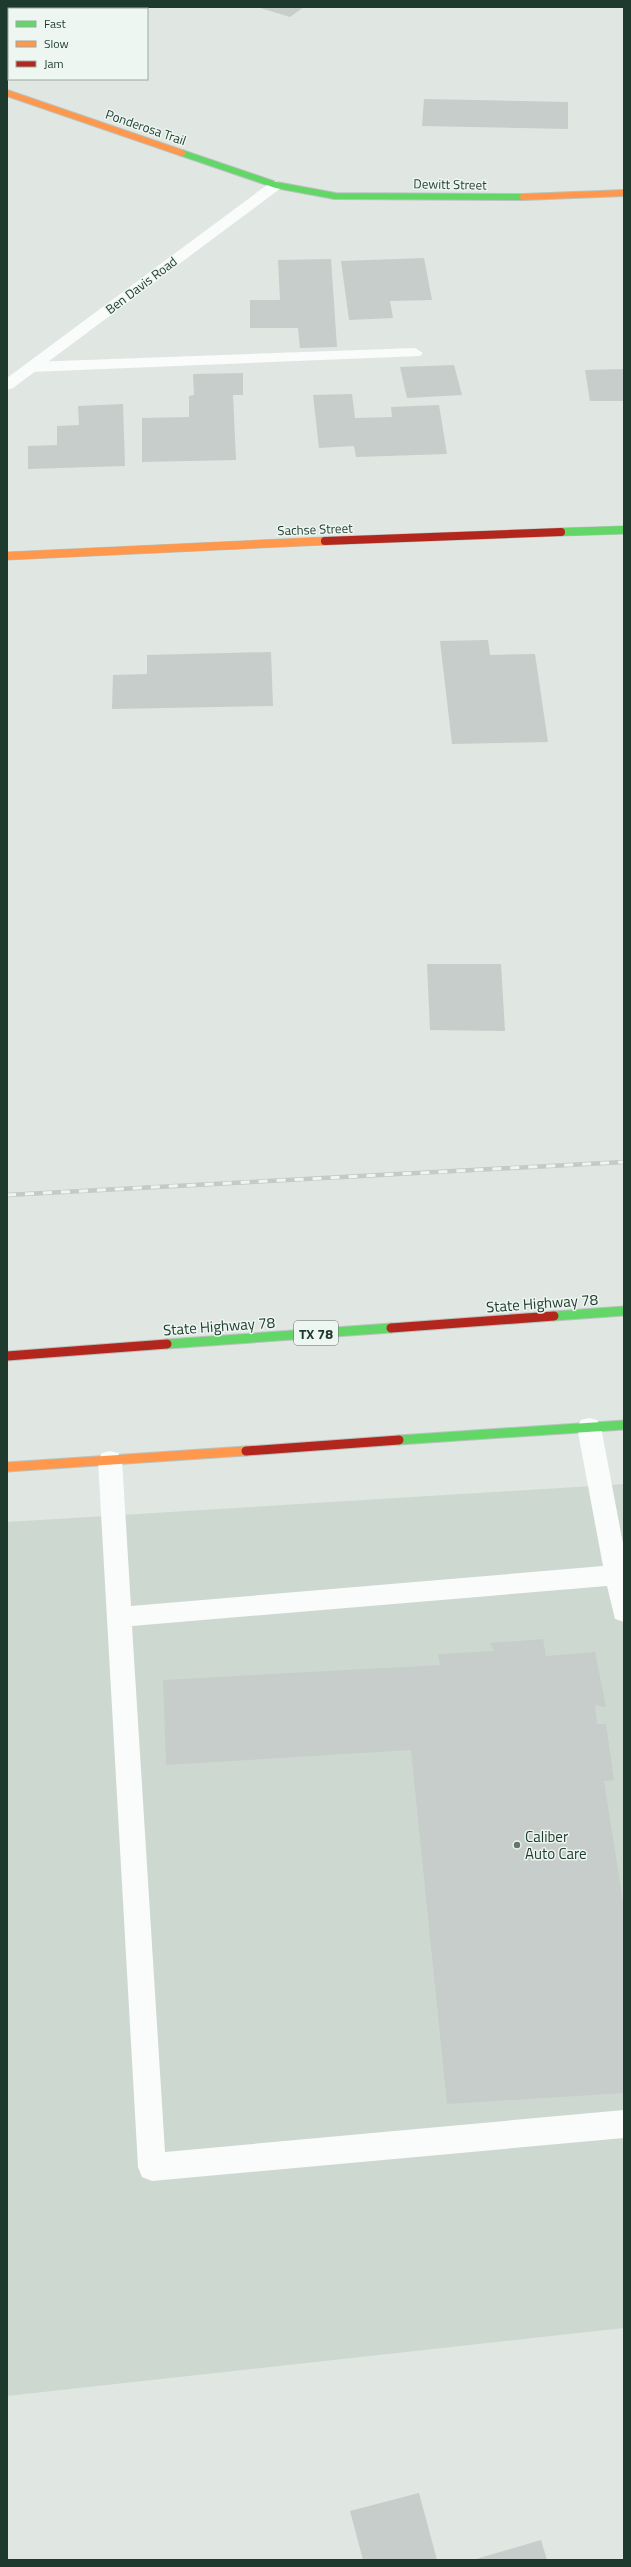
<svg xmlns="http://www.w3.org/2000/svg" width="631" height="2567" font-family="'Titillium Web',sans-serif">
  <rect width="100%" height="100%" fill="#e0e6e2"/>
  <!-- built -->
  <polygon fill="#cdd8d1" points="624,1484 624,2328 7,2396 7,1522"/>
  <!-- building -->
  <g fill="#c7cdca">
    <polygon points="257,7 304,7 290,17"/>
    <polygon points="424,99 568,102 568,129 422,126"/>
    <polygon points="424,258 432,300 390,301 393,318 349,320 341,261"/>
    <polygon points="331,259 337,347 300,348 298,328 250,328 250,300 280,300 278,260"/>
    <polygon points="454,365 462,395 407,398 400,367"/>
    <polygon points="624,369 624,401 590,401 585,370"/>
    <polygon points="243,373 243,395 233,395 236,460 142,462 142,418 189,417 189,396 194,395 193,374"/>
    <polygon points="352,394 355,418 392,417 391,407 439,405 447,454 356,457 354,446 319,448 313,395"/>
    <polygon points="123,404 125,466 28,469 28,446 57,445 57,426 79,425 78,406"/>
    <polygon points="488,640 490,655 535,654 548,742 452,744 440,641"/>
    <polygon points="271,652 273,706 112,709 113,675 147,674 147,655"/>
    <polygon points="427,964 501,964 505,1031 430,1030"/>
    <polygon points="543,1639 546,1656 595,1652 606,1707 595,1705 597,1724 606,1724 614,1780 604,1781 624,1909 624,2093 447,2104 411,1750 166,1765 163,1680 440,1665 438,1654 494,1651 490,1643"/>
    <polygon points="419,2493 437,2560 363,2560 350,2511"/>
    <polygon points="541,2540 547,2560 473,2560"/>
  </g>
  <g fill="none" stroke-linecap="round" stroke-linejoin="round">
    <defs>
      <polyline id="fast-far2" points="182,153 276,185 335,196 523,197"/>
      <polyline id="fast-far1" points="561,532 624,530"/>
      <g id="fast">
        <polyline points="554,1316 624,1311"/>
        <polyline points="167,1344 391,1328"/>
        <polyline points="399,1440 624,1425"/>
      </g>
      <g id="slow-far2">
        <polyline points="7,93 182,153"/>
        <polyline points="523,197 624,193"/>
      </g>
      <polyline id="slow-far1" points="7,556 325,541"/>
      <polyline id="slow" points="7,1467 246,1451"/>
      <polyline id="jam-far1" points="325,541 561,532"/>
      <g id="jam">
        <polyline points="391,1328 554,1316"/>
        <polyline points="7,1356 167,1344"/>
        <polyline points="246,1451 399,1440"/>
      </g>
    </defs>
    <!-- fast-far2 casing -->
    <use href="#fast-far2" stroke="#b9c3bd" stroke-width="8"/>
    <!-- fast-far1 casing -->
    <use href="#fast-far1" stroke="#b9c3bd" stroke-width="9"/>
    <!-- fast casing -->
    <use href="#fast" stroke="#b9c3bd" stroke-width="11"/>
    <!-- slow-far2 casing -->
    <use href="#slow-far2" stroke="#b9c3bd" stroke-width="8"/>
    <!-- slow-far1 casing -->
    <use href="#slow-far1" stroke="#b9c3bd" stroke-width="9"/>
    <!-- slow casing -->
    <use href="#slow" stroke="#b9c3bd" stroke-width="11"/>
    <!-- jam-far1 casing -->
    <use href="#jam-far1" stroke="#b9c3bd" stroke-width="9"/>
    <!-- jam casing -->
    <use href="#jam" stroke="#b9c3bd" stroke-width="11"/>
    <!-- lane -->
    <g fill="#fafbfb" fill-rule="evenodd">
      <polygon points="415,348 423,353 420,356 31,372 23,367 31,362"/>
      <polygon points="589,1418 597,1420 601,1427 624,1549 624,1622 615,1619 607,1586 132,1626 165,2152 624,2110 624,2138 152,2181 142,2177 138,2167 98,1460 102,1453 110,1451 118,1453 122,1460 131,1606 603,1566 577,1427 581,1420"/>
    </g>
    <!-- street -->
    <polygon fill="#fafbfb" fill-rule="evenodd" points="276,181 283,185 281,188 13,388 7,390 7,378 271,182"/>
    <!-- fast-far2 -->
    <use href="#fast-far2" stroke="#63d668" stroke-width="6"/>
    <!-- fast-far1 -->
    <use href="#fast-far1" stroke="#63d668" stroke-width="8"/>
    <!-- fast -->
    <use href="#fast" stroke="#63d668" stroke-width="9"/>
    <!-- slow-far2 -->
    <use href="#slow-far2" stroke="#ff974d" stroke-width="6"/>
    <!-- slow-far1 -->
    <use href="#slow-far1" stroke="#ff974d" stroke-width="8"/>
    <!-- slow -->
    <use href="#slow" stroke="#ff974d" stroke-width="9"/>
    <!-- jam-far1 -->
    <use href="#jam-far1" stroke="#b3261e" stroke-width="8"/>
    <!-- jam -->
    <use href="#jam" stroke="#b3261e" stroke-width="9"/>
    <defs>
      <polyline id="rail" points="7,1195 624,1162"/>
    </defs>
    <!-- rail casing -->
    <use href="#rail" stroke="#c5c9c7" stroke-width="4.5"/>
    <!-- rail -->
    <use href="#rail" stroke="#edf6f0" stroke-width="3" stroke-dasharray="9" stroke-linecap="butt"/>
  </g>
  <!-- markers -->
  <circle fill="#62766c" stroke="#edf6f0" stroke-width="1.5" cx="517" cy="1845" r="4"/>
  <g text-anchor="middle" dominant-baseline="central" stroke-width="3" stroke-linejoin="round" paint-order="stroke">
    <!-- far-street labels -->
    <g font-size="13" fill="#1e392d" stroke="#edf6f0">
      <text transform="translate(146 127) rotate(19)">Ponderosa Trail</text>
      <text transform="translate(450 184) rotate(1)">Dewitt Street</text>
      <text transform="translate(141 285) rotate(-37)">Ben Davis Road</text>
      <text transform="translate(315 529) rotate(-2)">Sachse Street</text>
    </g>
    <!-- shield labels -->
    <rect fill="#edf6f0" stroke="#5c7268" stroke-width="1" x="294" y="1321" width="44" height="24" rx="3"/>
    <g font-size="14" font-weight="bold" fill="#1e392d">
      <text x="316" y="1333">TX 78</text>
    </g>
    <!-- street labels -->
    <g font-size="15" fill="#1e392d" stroke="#edf6f0">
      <text transform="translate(542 1303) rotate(-4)">State Highway 78</text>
      <text transform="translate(219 1326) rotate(-4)">State Highway 78</text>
    </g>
    <!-- poi labels -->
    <g font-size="15" fill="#1e392d" stroke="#edf6f0" text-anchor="start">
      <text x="525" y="1836">Caliber<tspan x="525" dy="17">Auto Care</tspan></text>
    </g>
  </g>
  <!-- border -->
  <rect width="631" height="2567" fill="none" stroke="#1e392d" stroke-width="16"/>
  <!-- legend -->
  <rect x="8" y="8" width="140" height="72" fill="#edf6f0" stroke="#9aaaa2"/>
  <rect x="16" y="21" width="20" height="6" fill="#63d668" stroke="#9aaaa2"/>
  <text x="44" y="28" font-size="12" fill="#1e392d">Fast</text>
  <rect x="16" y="41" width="20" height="6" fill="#ff974d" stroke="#9aaaa2"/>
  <text x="44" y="48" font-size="12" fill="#1e392d">Slow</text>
  <rect x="16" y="61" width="20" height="6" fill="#b3261e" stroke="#9aaaa2"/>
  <text x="44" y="68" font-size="12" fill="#1e392d">Jam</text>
</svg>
